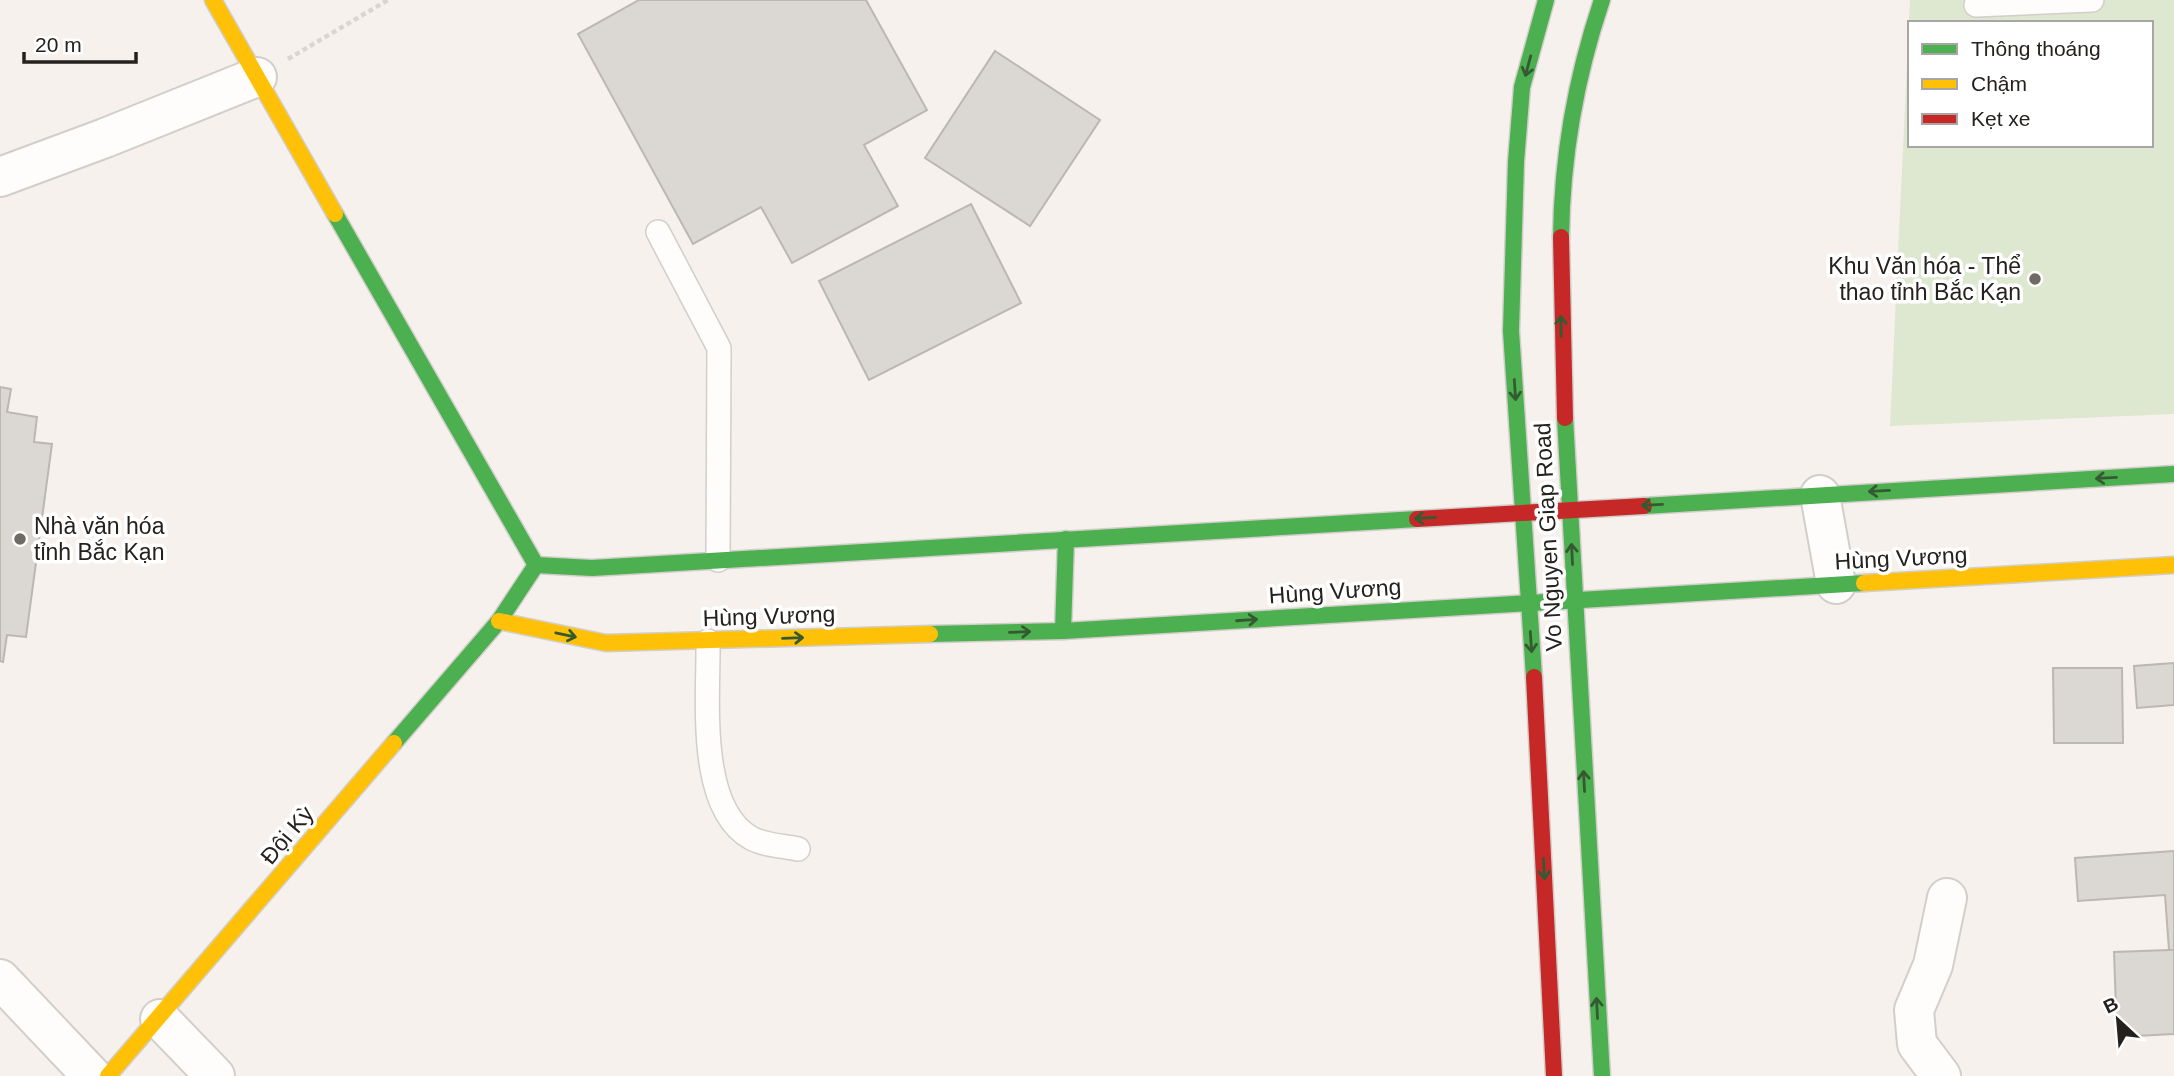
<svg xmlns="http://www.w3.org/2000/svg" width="2174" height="1076" font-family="Arial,sans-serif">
  <rect width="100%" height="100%" fill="#f6f1ec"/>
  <!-- green -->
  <path fill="#dee7cf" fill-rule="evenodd" d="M1910 0H2174V414L1890 426ZM1910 23H2151V145H1910Z"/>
  <!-- building -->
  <g fill="#dbd7d3" stroke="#bbb7b3" stroke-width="2">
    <polygon points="639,0 866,0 927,110 864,145 898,206 792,263 761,207 693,244 578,34"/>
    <polygon points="995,51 1100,120 1030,226 925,158"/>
    <polygon points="971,204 1021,303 869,380 819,281"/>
    <polygon points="0,387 11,389 7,412 37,417 34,442 52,444 26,637 7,635 3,662 0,661"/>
    <polygon points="2174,663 2174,705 2137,708 2134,666"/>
    <polygon points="2053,668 2122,668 2123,743 2054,743"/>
    <polygon points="2174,851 2174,950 2169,950 2165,895 2078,901 2075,858"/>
    <polygon points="2169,950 2174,950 2174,1034 2117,1037 2114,952"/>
  </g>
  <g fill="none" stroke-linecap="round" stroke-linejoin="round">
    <defs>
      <g id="lane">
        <polyline points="1976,5 2092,0"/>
        <polyline points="658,232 719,348 718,560"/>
        <path d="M708 641C709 695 696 807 751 838 763 845 784 846 798 849"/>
      </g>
      <g id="street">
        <polyline points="0,177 105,138 257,77"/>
        <polyline points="1820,495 1836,584"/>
        <polyline points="0,979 92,1076"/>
        <polyline points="160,1019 215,1076"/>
        <polyline points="1941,1076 1917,1044 1914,1010 1933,965 1947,898"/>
      </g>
      <g id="fast">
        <polyline points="335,214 536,565 499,621 394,743"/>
        <path d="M1561 237C1562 155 1576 77 1602 0"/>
        <polyline points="1565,418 1602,1076"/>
        <polyline points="1644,506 2174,474"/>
        <polyline points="536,565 592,568 1417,519"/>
        <polyline points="1063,631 1066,539"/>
        <polyline points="930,634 1063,631 1864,583"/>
        <polyline points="1534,677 1511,331 1516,162 1522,87 1546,0"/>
      </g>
      <g id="slow">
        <polyline points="213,0 335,214"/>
        <polyline points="1864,583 2174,565"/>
        <polyline points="499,621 606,643 930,634"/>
        <polyline points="108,1076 394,743"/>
      </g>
      <g id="jam">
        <polyline points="1561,237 1565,418"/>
        <polyline points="1417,519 1644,506"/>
        <polyline points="1534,677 1554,1076"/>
      </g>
    </defs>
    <!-- lane casing -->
    <use href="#lane" stroke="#d2ceca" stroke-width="26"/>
    <!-- street casing -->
    <use href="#street" stroke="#d2ceca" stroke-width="42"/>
    <!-- fast casing -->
    <use href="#fast" stroke="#d2ceca" stroke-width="19"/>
    <!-- slow casing -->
    <use href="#slow" stroke="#d2ceca" stroke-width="19"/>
    <!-- jam casing -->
    <use href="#jam" stroke="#d2ceca" stroke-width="19"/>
    <!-- path -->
    <polyline stroke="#d7d6d5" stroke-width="4.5" stroke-dasharray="5 3.5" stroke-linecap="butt" points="288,59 388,0"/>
    <!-- lane -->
    <use href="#lane" stroke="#fefdfc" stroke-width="23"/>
    <!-- street -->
    <use href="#street" stroke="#fefdfc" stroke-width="38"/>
    <!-- fast -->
    <use href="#fast" stroke="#4caf50" stroke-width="16"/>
    <!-- slow -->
    <use href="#slow" stroke="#ffc107" stroke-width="16"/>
    <!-- jam -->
    <use href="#jam" stroke="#c62828" stroke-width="16"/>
  </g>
  <!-- one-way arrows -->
  <defs><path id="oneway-shaft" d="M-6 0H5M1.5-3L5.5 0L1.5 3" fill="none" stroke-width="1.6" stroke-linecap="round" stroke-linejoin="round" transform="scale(1.75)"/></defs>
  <g stroke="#355a32">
    <use href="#oneway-shaft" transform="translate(1528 66) rotate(105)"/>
    <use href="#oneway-shaft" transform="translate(1561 326) rotate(-91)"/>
    <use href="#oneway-shaft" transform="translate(1515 390) rotate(86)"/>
    <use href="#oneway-shaft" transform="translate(2106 478) rotate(177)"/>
    <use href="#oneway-shaft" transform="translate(1879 491) rotate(177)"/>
    <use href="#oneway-shaft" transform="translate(1652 505) rotate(177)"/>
    <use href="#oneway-shaft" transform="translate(1425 518) rotate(177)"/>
    <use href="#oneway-shaft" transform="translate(1572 554) rotate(-93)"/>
    <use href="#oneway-shaft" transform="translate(1247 620) rotate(-4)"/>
    <use href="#oneway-shaft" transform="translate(1020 632) rotate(-2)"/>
    <use href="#oneway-shaft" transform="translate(566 635) rotate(12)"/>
    <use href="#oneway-shaft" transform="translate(793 638) rotate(-2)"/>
    <use href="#oneway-shaft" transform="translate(1531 642) rotate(86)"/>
    <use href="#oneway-shaft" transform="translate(1584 781) rotate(-93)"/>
    <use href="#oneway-shaft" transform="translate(1544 869) rotate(87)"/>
    <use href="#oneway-shaft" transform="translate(1597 1008) rotate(-93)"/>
  </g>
  <!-- markers -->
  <g fill="#6e6a66" stroke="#fff" stroke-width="2.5">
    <circle cx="2035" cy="279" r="7"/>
    <circle cx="20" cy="539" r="7"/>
  </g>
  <g text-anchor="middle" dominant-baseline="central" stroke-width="7" stroke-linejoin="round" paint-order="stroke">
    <!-- poi labels -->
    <g font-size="23" fill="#25211e" stroke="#fff" text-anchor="end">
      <text x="2021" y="266">Khu Văn hóa - Thể<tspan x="2021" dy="26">thao tỉnh Bắc Kạn</tspan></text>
      <text x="34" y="526" text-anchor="start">Nhà văn hóa<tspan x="34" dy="26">tỉnh Bắc Kạn</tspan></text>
    </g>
    <!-- street labels -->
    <g font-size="23" fill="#25211e" stroke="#fff">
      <text transform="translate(1548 537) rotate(-93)">Vo Nguyen Giap Road</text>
      <text transform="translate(1901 558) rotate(-3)">Hùng Vương</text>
      <text transform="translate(1335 591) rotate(-4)">Hùng Vương</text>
      <text transform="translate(769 616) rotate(-2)">Hùng Vương</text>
      <text transform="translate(287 835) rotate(-50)">Đội Kỳ</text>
    </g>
  </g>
  <!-- legend -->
  <rect x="1908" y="21" width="245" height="126" fill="#ffffff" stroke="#a8a6a5" stroke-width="2"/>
  <rect x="1922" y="44" width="35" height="10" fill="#4caf50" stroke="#a8a6a5" stroke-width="2"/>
  <text x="1971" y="56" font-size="21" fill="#25211e">Thông thoáng</text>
  <rect x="1922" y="79" width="35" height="10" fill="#ffc107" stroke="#a8a6a5" stroke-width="2"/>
  <text x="1971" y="91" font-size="21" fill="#25211e">Chậm</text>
  <rect x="1922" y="114" width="35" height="10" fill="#c62828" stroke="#a8a6a5" stroke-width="2"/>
  <text x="1971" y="126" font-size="21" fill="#25211e">Kẹt xe</text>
  <!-- north arrow -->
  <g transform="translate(2118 1020) rotate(334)" stroke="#ffffff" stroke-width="5" paint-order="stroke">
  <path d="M0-5L12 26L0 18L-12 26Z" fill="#25211e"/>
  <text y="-10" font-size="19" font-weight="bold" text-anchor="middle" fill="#25211e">B</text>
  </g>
  <!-- scale -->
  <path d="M24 52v10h112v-10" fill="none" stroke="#25211e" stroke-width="3.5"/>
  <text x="35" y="52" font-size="21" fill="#25211e" stroke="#ffffff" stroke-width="5" paint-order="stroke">20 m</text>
</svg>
